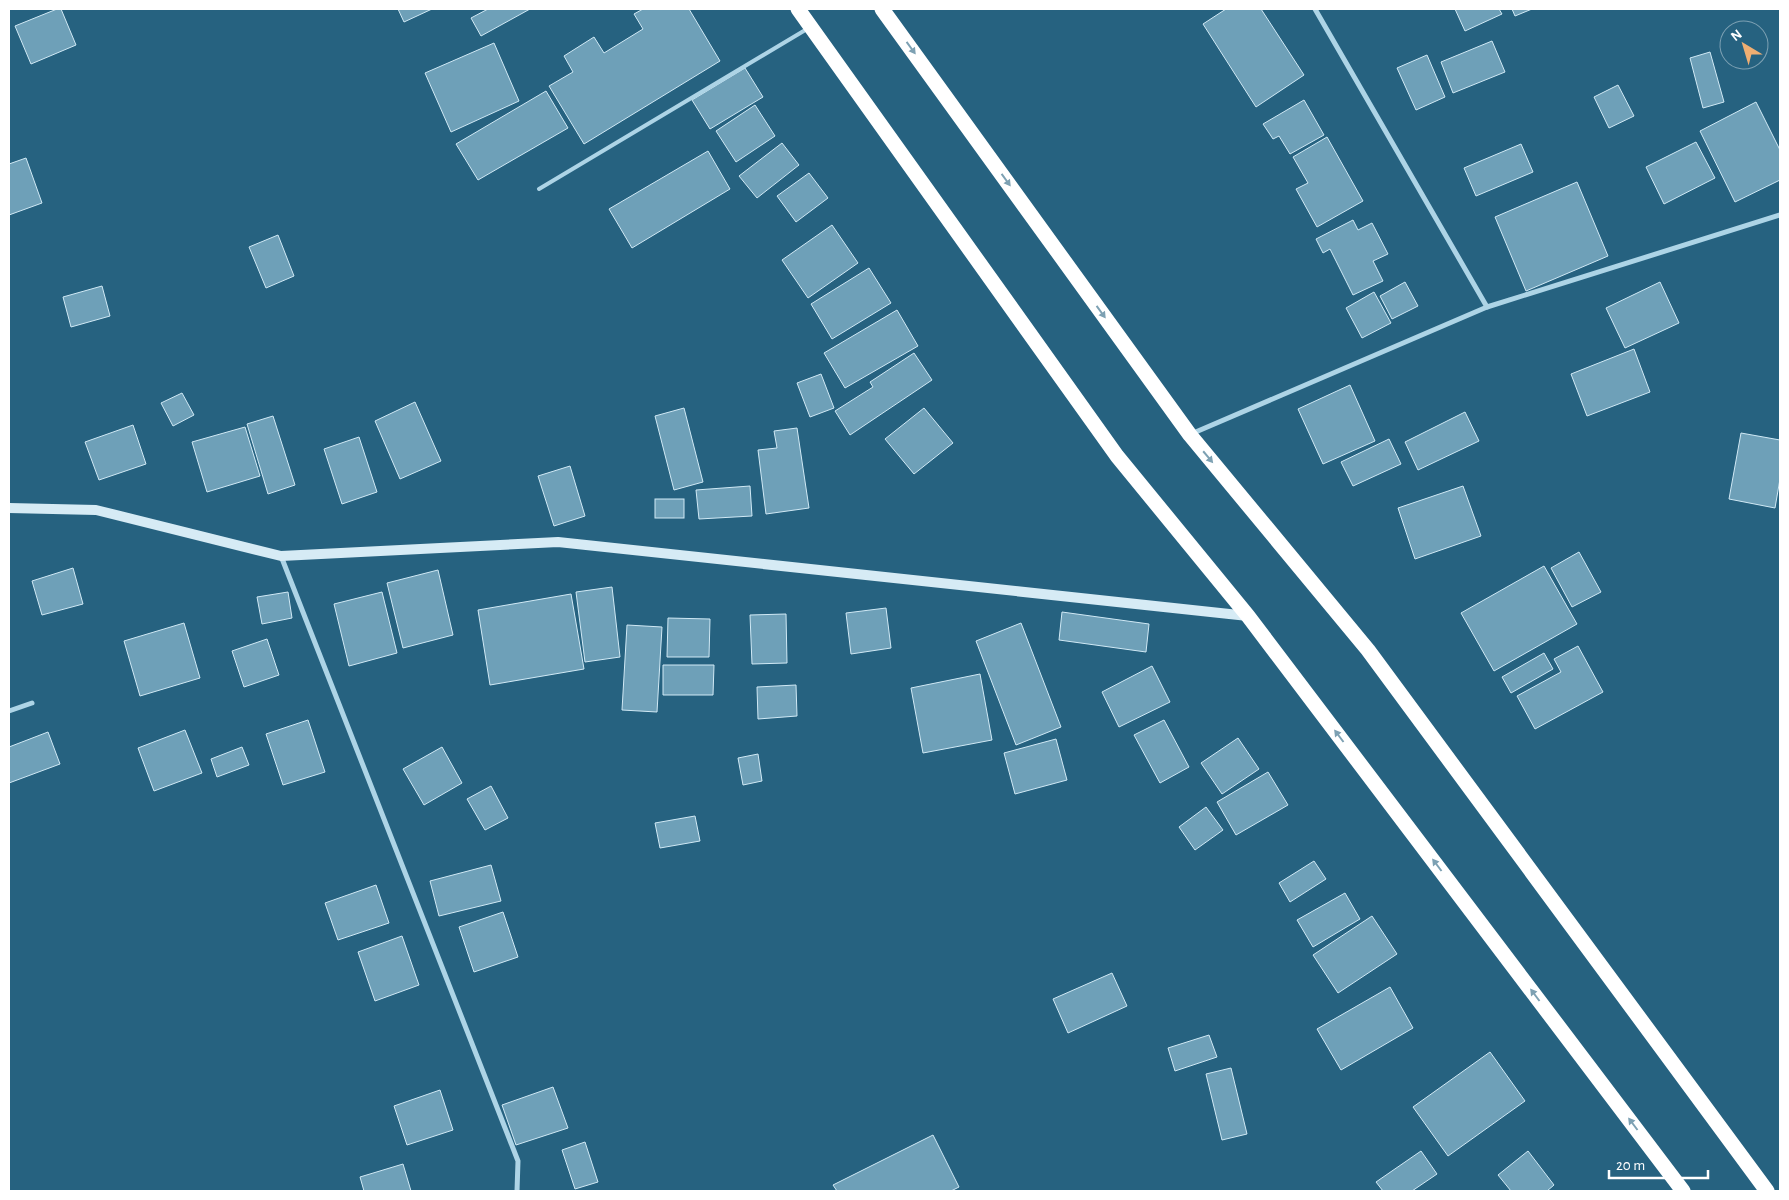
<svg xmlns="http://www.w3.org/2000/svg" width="1789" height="1200" font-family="'Alegreya Sans',sans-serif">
  <rect width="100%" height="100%" fill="#266280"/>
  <!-- building -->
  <g fill="#6ea0b8" stroke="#d0e9f5">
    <polygon points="57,9 61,9 76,45 31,64 15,26"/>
    <polygon points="398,9 432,9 404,22"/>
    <polygon points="488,9 530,9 481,36 471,18"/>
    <polygon points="643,9 689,9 720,61 584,144 549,86 573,72 564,56 594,37 604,53 643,29 634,14"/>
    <polygon points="1226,9 1261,9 1304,75 1256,107 1203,24"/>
    <polygon points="1455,9 1499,9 1502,14 1465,31"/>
    <polygon points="1512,9 1532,9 1515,16"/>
    <polygon points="1492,41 1505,72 1453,93 1441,62"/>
    <polygon points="494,43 519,101 451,132 425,73"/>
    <polygon points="1710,52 1724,102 1703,108 1690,58"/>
    <polygon points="1427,55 1445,97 1416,110 1397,68"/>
    <polygon points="745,68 763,97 710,129 692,100"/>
    <polygon points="1618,85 1634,116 1609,128 1594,97"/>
    <polygon points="546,91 568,128 478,180 456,144"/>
    <polygon points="1304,100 1324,135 1290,154 1279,136 1273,139 1263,124"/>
    <polygon points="1756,102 1780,150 1780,180 1735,202 1700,131"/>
    <polygon points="755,105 775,136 736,162 716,131"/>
    <polygon points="1327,137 1363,201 1317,227 1296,189 1308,183 1293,157"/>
    <polygon points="1696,142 1715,178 1664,204 1646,167"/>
    <polygon points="782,143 799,165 757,198 739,176"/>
    <polygon points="1521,144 1533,172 1476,196 1464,168"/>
    <polygon points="708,151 730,189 632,248 609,209"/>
    <polygon points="26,158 42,203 9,215 9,164"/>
    <polygon points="809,173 828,198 796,222 777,196"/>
    <polygon points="1577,182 1608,256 1526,291 1495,217"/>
    <polygon points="1353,220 1358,230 1372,223 1388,254 1373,261 1383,281 1353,295 1330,249 1323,253 1316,239"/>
    <polygon points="832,225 858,263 808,298 782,260"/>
    <polygon points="278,235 294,276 266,288 249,247"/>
    <polygon points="869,268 891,303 832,339 811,304"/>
    <polygon points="1405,282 1418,306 1392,319 1380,296"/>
    <polygon points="1660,282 1679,323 1625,348 1606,308"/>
    <polygon points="102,286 110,316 71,327 63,297"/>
    <polygon points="1374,292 1391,323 1362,338 1346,308"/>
    <polygon points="897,310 918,346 845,388 824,353"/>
    <polygon points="1634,349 1650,392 1587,416 1571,374"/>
    <polygon points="914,353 932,380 850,435 835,411 873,387 870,382"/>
    <polygon points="821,374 834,408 810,417 797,383"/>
    <polygon points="1350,385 1375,441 1323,464 1298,409"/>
    <polygon points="182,393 194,415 173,426 161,403"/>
    <polygon points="415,402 441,461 400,479 375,421"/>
    <polygon points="684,408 703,482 674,490 655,416"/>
    <polygon points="924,408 953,443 914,474 885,439"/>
    <polygon points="1465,412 1479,441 1418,470 1405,442"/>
    <polygon points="273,416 295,485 268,494 247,424"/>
    <polygon points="133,425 146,464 99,480 85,442"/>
    <polygon points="245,427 260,476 207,492 192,442"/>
    <polygon points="797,428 809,508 766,514 758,450 777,448 774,431"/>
    <polygon points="1741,433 1780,440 1780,479 1775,508 1729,499"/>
    <polygon points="359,437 377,492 342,504 324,449"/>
    <polygon points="1389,439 1401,464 1353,486 1341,462"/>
    <polygon points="570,466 585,516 554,526 538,476"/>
    <polygon points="750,486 752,516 699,519 696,490"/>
    <polygon points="1463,486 1481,536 1415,559 1398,508"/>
    <rect x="655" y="499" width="29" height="19"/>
    <polygon points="1579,552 1601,592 1572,607 1551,568"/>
    <polygon points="1544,566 1577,624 1494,671 1461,613"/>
    <polygon points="73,568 83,604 42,615 32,581"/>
    <polygon points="438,570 453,635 403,648 387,583"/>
    <polygon points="612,587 620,657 585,662 576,592"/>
    <polygon points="288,592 292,618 262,624 257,597"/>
    <polygon points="382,592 397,653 349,666 334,604"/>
    <polygon points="571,594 584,669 490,685 478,610"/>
    <polygon points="886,608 891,648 851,654 846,613"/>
    <polygon points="1062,612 1149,624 1146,652 1059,640"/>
    <polygon points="786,614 787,663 752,664 750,615"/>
    <polygon points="668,618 710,619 709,657 667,657"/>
    <polygon points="184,623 200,678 140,696 124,641"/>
    <polygon points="1021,623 1061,727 1016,745 976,641"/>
    <polygon points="627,625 662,627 657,712 622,710"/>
    <polygon points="267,639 279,675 244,687 232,651"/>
    <polygon points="1578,646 1603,692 1535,729 1517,696 1561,672 1554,659"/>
    <polygon points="1544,653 1553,669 1511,693 1502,677"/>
    <polygon points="663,665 714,665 713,695 663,695"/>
    <polygon points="1152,666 1170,702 1119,727 1102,692"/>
    <polygon points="980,674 992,740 923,753 911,688"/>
    <polygon points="796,685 797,716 758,719 757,687"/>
    <polygon points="308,720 325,772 283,785 266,734"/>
    <polygon points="1164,720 1189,767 1160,783 1134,735"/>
    <polygon points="185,730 202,773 154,791 138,748"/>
    <polygon points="48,732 60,764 9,783 9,747"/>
    <polygon points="1238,738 1259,769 1222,794 1201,763"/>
    <polygon points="1056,739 1067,780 1015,794 1004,753"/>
    <polygon points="242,747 249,765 217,777 211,759"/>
    <polygon points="442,747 462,783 424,805 403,769"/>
    <polygon points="758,754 762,781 743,785 738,758"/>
    <polygon points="1268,772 1288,805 1236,835 1217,802"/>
    <polygon points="491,786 508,818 485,830 467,799"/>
    <polygon points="1206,807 1223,830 1195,850 1179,827"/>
    <polygon points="695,816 700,841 660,848 655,823"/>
    <polygon points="1314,861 1326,879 1290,902 1279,883"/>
    <polygon points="491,865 501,901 439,916 430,881"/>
    <polygon points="376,885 389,923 338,940 325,903"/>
    <polygon points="1345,893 1360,919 1313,947 1297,920"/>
    <polygon points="503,912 518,957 474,972 459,927"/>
    <polygon points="1372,916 1397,954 1338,993 1313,955"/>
    <polygon points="402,936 419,985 375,1001 358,952"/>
    <polygon points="1112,973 1127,1006 1068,1033 1053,999"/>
    <polygon points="1390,987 1413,1028 1341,1070 1317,1029"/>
    <polygon points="1209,1035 1217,1057 1175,1071 1168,1048"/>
    <polygon points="1490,1052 1525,1101 1448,1156 1413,1107"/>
    <polygon points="1231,1068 1247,1134 1222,1140 1206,1074"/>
    <polygon points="553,1087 568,1128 516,1145 502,1105"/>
    <polygon points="440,1090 453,1130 407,1145 394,1106"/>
    <polygon points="933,1135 959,1187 951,1191 837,1191 833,1185"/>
    <polygon points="585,1142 598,1182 575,1189 562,1150"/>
    <polygon points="1421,1151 1437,1174 1412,1191 1383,1191 1376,1182"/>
    <polygon points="1528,1151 1554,1185 1547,1191 1511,1191 1498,1175"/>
    <polygon points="403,1164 411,1191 364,1191 360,1177"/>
  </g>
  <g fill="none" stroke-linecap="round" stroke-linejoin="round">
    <!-- lane -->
    <polyline stroke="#add4e6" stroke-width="4" points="539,189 807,29"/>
    <!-- street -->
    <g stroke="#add4e6" stroke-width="5">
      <polyline points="1315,9 1487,307"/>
      <polyline points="1191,434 1487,307 1780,215"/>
      <polyline points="281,556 518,1161 517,1191"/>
      <polyline points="9,711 32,703"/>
    </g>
    <!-- secondary -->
    <polyline stroke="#d6ebf5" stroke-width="10" points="9,508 96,510 281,556 558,542 1248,616"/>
    <!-- highway -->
    <g stroke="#fff" stroke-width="15">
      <polyline points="798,9 1117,456 1248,616 1683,1191"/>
      <polyline points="882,9 1190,435 1368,650 1767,1191"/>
    </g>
  </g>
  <!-- one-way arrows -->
  <defs><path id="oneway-solid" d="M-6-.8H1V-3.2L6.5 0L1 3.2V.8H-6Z" transform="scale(1.25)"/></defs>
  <g fill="#7da1b3">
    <use href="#oneway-solid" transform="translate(911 48) rotate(54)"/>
    <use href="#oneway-solid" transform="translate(1006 180) rotate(54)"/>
    <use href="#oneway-solid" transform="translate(1101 312) rotate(54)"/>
    <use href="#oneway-solid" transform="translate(1208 457) rotate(50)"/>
    <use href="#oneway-solid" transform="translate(1339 736) rotate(-127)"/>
    <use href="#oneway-solid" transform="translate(1437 865) rotate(-127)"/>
    <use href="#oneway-solid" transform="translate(1535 995) rotate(-127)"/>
    <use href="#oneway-solid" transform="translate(1633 1124) rotate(-127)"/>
  </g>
  <!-- border -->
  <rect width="1789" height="1200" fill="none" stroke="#ffffff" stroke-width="20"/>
  <!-- north arrow -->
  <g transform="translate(1744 45) rotate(322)"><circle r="24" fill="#266280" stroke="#7da1b3"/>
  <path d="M0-4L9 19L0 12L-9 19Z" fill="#efae72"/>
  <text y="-8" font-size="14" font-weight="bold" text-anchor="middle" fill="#ffffff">N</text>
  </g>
  <!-- scale -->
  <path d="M1609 1170v8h99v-8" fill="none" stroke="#ffffff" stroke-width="2.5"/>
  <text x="1616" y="1170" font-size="15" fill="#ffffff" stroke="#266280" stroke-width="4" paint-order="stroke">20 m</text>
</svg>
